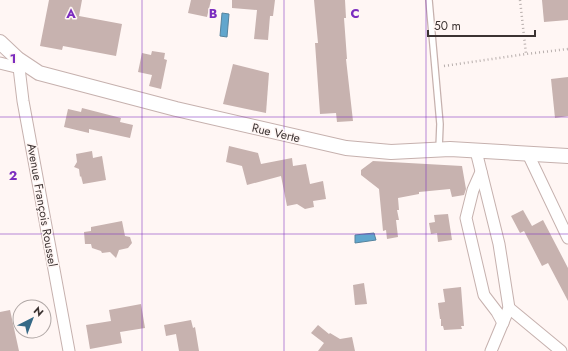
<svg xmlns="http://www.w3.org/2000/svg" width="568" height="351" font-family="Jost,sans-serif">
  <rect width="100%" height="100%" fill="#fff6f4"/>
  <!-- water -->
  <g fill="#61a6cd" stroke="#56849e">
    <polygon points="222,13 229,14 227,37 220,36"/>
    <polygon points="374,233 376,240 355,243 355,235"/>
  </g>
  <!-- building -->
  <g fill="#c7b2af">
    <polygon points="49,0 82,0 79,16 122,24 116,56 63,46 62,50 40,46"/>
    <polygon points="191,0 211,0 207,17 188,13"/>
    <polygon points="232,0 275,0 273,16 270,16 268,40 254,39 257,10 232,8"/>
    <polygon points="314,0 345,0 346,18 344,18 347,59 346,59 353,121 337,122 336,113 320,114 315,43 318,43"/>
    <polygon points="542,0 568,0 568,20 544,22"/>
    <polygon points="152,51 165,53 164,59 167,60 161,89 149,86 152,75 138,72 142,53 151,55"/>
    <polygon points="233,64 269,73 266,113 223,104"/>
    <polygon points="568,77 568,116 555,118 551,79"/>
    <polygon points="82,108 121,118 120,122 133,125 130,138 89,129 89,133 64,127 68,109 81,112"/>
    <polygon points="229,146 258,153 261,164 292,158 293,166 306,164 310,184 323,181 326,199 313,201 314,207 305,209 297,204 287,206 281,176 247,185 242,166 226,162"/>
    <polygon points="92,151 93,158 102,156 106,180 83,184 81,176 80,177 79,169 74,167 77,162 76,154"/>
    <polygon points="373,161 462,166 466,189 464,195 452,197 450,189 419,192 419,194 398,198 399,210 397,210 399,220 396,220 398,237 387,239 386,230 383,231 379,189 361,175 361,170"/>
    <polygon points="523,210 532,226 543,220 568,268 568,301 548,263 542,266 524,231 520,233 511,216"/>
    <polygon points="448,214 452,240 438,242 437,233 431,234 429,223 435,222 434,215"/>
    <polygon points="122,221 125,236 130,237 132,243 128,248 119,250 116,258 110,252 102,253 101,251 92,248 91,244 85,244 84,232 91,231 91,227"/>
    <polygon points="364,283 367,304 355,305 353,285"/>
    <polygon points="461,287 464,326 461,326 462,329 444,330 443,326 441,326 441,319 440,319 438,303 445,302 443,289"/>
    <polygon points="141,304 145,328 120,332 122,343 90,349 86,325 111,321 109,310"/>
    <polygon points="10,310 19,351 0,351 0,312"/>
    <polygon points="191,320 193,328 195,327 199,351 179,351 176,334 166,336 164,325"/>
    <polygon points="318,325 329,334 330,333 340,339 352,337 355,351 318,351 324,343 311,333"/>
  </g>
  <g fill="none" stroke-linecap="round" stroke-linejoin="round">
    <defs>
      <polyline id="service" points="429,0 440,124 439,149"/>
      <g id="minor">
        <polyline points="18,59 23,101 69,351"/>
        <polyline points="0,63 20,68"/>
        <polyline points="476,151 499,244 509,308 491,351"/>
        <polyline points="528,154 568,238"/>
        <polyline points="481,172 473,190 466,218 484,295 497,312 503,323"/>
        <polyline points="509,308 561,351"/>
      </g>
      <polyline id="tertiary" points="0,42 18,59 39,73 176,109 346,148 391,152 450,149 568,156"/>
    </defs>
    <!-- service casing -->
    <use href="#service" stroke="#c6b1ae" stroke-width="8"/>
    <!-- minor casing -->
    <use href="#minor" stroke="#c6b1ae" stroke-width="13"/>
    <!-- tertiary casing -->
    <use href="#tertiary" stroke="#c6b1ae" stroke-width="16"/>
    <!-- path -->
    <g stroke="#b8afad" stroke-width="2.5" stroke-dasharray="1 3" stroke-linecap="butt">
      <polyline points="520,0 526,54"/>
      <polyline points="444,66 526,54 568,49"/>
    </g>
    <!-- service -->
    <use href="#service" stroke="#fff" stroke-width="5.5"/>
    <!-- minor -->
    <use href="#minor" stroke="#fff" stroke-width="11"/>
    <!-- tertiary -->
    <use href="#tertiary" stroke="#fff" stroke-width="14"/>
  </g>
  <!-- grid -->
  <path fill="none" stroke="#7b2cbf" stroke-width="1" stroke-opacity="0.55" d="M142 0V351M284 0V351M426 0V351M0 117H568M0 234H568"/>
  <g text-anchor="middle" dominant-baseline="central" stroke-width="3" stroke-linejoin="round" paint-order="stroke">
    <!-- street labels -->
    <g font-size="12" fill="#3c3332" stroke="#fff6f4">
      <text transform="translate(276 133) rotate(13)">Rue Verte</text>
      <text transform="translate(42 205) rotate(80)">Avenue François Roussel</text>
    </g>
  </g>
  <g font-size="13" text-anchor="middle" font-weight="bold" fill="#7b2cbf" stroke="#fff6f4" stroke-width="3" stroke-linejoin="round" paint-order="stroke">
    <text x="71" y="18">A</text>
    <text x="213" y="18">B</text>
    <text x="355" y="18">C</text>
    <text x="13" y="63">1</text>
    <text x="13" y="180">2</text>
  </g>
  <!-- north arrow -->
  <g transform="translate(32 319) rotate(42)"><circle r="19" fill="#fff6f4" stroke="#b1a8a6"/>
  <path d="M0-3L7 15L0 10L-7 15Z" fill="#356986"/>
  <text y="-6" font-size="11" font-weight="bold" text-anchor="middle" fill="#3c3332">N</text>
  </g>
  <!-- scale -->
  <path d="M428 30v6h107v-6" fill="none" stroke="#3c3332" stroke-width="2"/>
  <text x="434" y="30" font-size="12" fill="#3c3332" stroke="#fff6f4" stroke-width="3" paint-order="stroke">50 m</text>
</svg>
